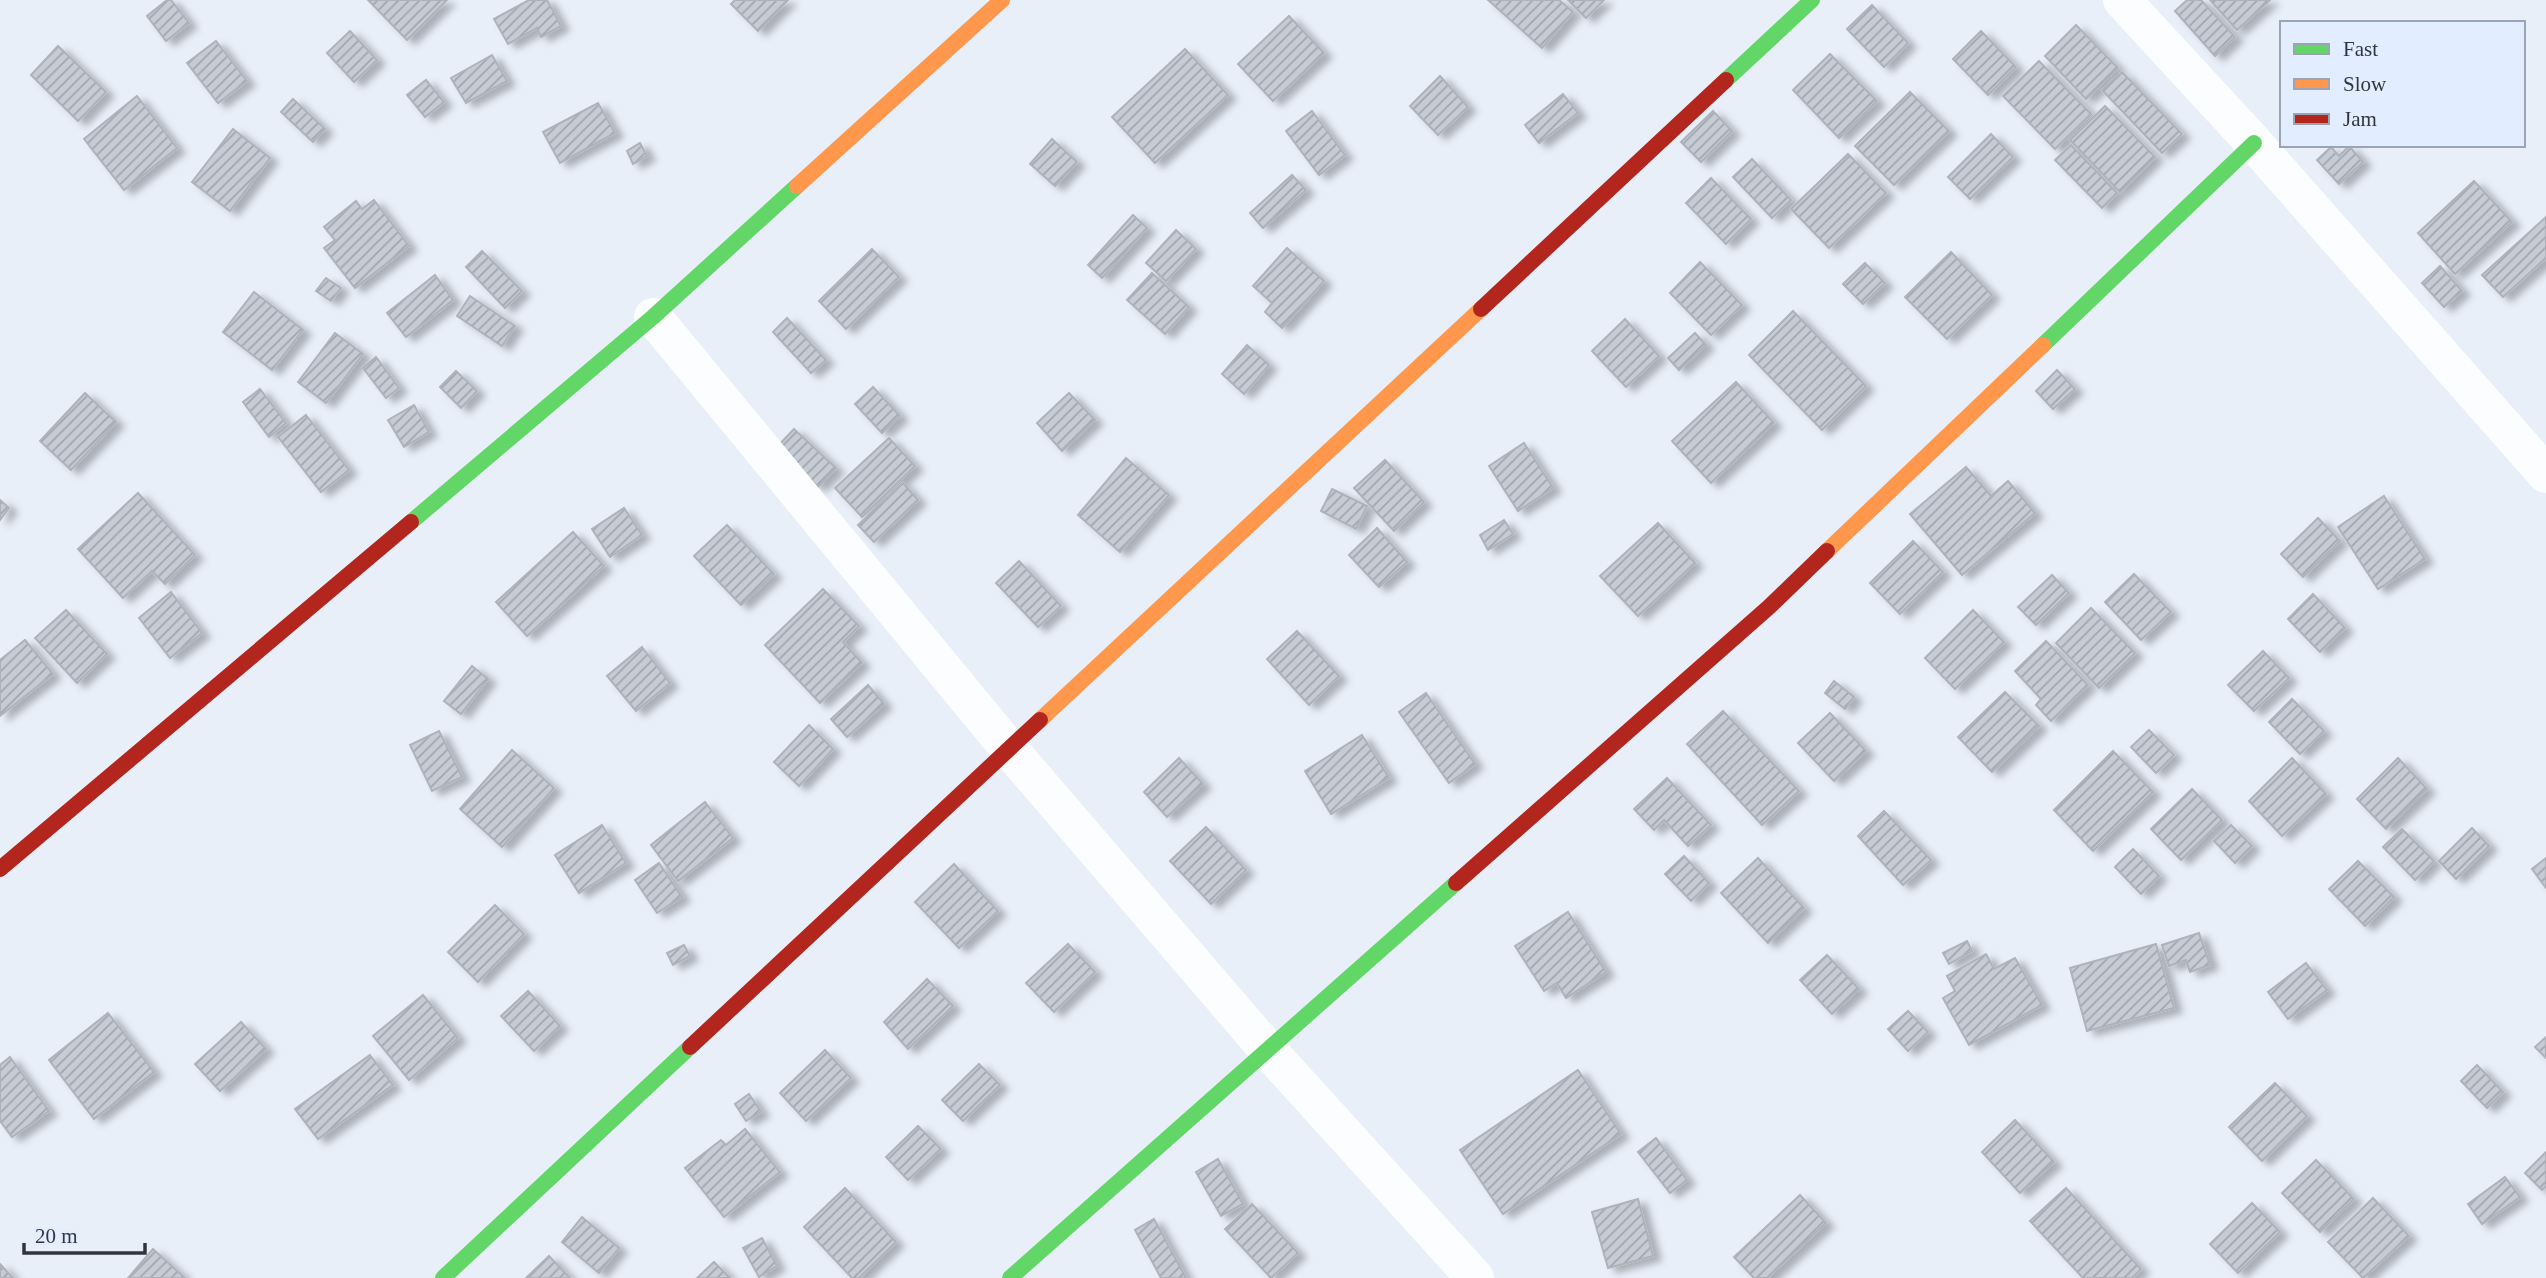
<svg xmlns="http://www.w3.org/2000/svg" width="2546" height="1278" font-family="Georgia,serif">
  <defs>
    <pattern id="building-hatch" width="6" height="6" patternUnits="userSpaceOnUse" patternTransform="scale(1.75)"><rect width="6" height="6" fill="#c6ccd5"/><path d="M-1 1l2-2M0 6l6-6M5 7l2-2" fill="none" stroke="#a1a6ae"/></pattern>
    <filter id="shadow"><feDropShadow dx="8" dy="4.5" stdDeviation="3.5" flood-color="#0004"/></filter>
  </defs>
  <rect width="100%" height="100%" fill="#e8eff9"/>
  <!-- building -->
  <g fill="url(#building-hatch)" stroke="#aeb3bb" stroke-width="2" filter="url(#shadow)">
    <polygon points="167,0 171,0 189,23 166,41 147,16"/>
    <polygon points="368,0 447,0 407,40"/>
    <polygon points="529,0 547,0 561,26 541,37 537,28 508,44 494,19"/>
    <polygon points="735,0 788,0 758,31 731,4"/>
    <polygon points="1488,0 1559,0 1573,12 1542,48"/>
    <polygon points="1568,0 1604,0 1586,18"/>
    <polygon points="2187,0 2201,0 2235,37 2215,56 2175,11"/>
    <polygon points="2210,0 2270,0 2237,30"/>
    <polygon points="1872,5 1908,43 1884,67 1847,29"/>
    <polygon points="1289,16 1324,53 1273,101 1238,64"/>
    <polygon points="2076,25 2118,68 2086,99 2045,56"/>
    <polygon points="350,31 377,60 354,82 327,53"/>
    <polygon points="1981,31 2016,67 1988,95 1953,59"/>
    <polygon points="216,41 247,81 218,103 187,63"/>
    <polygon points="58,46 106,92 78,121 31,75"/>
    <polygon points="1185,49 1228,95 1155,163 1112,117"/>
    <polygon points="1830,54 1877,101 1839,138 1793,90"/>
    <polygon points="492,55 507,81 466,103 451,78"/>
    <polygon points="2039,61 2091,114 2055,149 2003,96"/>
    <polygon points="2122,72 2182,134 2162,153 2102,90"/>
    <polygon points="1440,76 1468,107 1438,135 1410,106"/>
    <polygon points="426,80 444,102 425,117 407,95"/>
    <polygon points="1910,92 1949,131 1894,185 1855,146"/>
    <polygon points="1563,94 1578,113 1539,143 1525,125"/>
    <polygon points="137,96 177,148 124,190 84,139"/>
    <polygon points="293,99 325,129 313,142 281,112"/>
    <polygon points="598,103 615,133 560,163 543,132"/>
    <polygon points="2105,106 2155,157 2120,192 2070,140"/>
    <polygon points="1312,111 1345,155 1319,175 1286,131"/>
    <polygon points="1713,111 1732,131 1701,162 1681,142"/>
    <polygon points="233,129 270,158 230,211 192,182"/>
    <polygon points="1991,134 2013,157 1970,199 1948,177"/>
    <polygon points="1052,139 1077,162 1055,186 1030,164"/>
    <polygon points="640,143 647,156 633,164 627,151"/>
    <polygon points="2071,145 2117,193 2102,208 2055,160"/>
    <polygon points="2349,146 2363,162 2339,184 2317,160 2331,147 2339,156"/>
    <polygon points="1848,154 1886,193 1829,248 1791,209"/>
    <polygon points="1752,159 1791,200 1772,218 1733,177"/>
    <polygon points="1292,175 1306,190 1263,228 1250,213"/>
    <polygon points="1711,178 1751,219 1726,244 1686,203"/>
    <polygon points="2474,181 2512,222 2455,274 2418,233"/>
    <polygon points="374,200 409,246 355,288 324,248 335,240 324,227 356,201 362,209"/>
    <polygon points="1133,215 1147,228 1102,278 1088,265"/>
    <polygon points="2546,217 2546,258 2503,297 2482,275"/>
    <polygon points="1176,230 1196,249 1166,281 1146,263"/>
    <polygon points="1287,248 1324,281 1282,328 1265,312 1272,303 1253,286"/>
    <polygon points="872,249 899,277 846,329 819,301"/>
    <polygon points="482,251 522,291 505,308 466,267"/>
    <polygon points="1951,252 1992,295 1947,339 1905,297"/>
    <polygon points="1700,262 1742,305 1711,335 1670,293"/>
    <polygon points="1865,263 1885,283 1863,304 1843,284"/>
    <polygon points="2440,266 2462,291 2444,307 2422,283"/>
    <polygon points="1152,273 1189,307 1165,334 1127,300"/>
    <polygon points="435,275 453,300 406,337 387,313"/>
    <polygon points="326,278 341,288 331,301 316,291"/>
    <polygon points="254,292 303,330 272,370 223,332"/>
    <polygon points="470,296 515,326 502,346 457,316"/>
    <polygon points="1793,311 1866,386 1822,430 1749,355"/>
    <polygon points="787,318 826,360 811,373 773,332"/>
    <polygon points="1625,319 1659,356 1626,387 1592,351"/>
    <polygon points="335,333 363,354 326,403 298,382"/>
    <polygon points="1695,333 1706,345 1679,370 1668,358"/>
    <polygon points="1247,345 1269,365 1244,394 1222,374"/>
    <polygon points="376,357 399,388 386,398 363,368"/>
    <polygon points="2057,370 2075,389 2053,409 2036,391"/>
    <polygon points="456,371 477,391 461,408 440,387"/>
    <polygon points="1736,382 1774,423 1711,483 1672,441"/>
    <polygon points="873,387 900,416 882,433 855,404"/>
    <polygon points="260,389 286,423 269,437 243,402"/>
    <polygon points="85,393 116,422 71,470 40,441"/>
    <polygon points="1069,393 1095,420 1062,451 1037,423"/>
    <polygon points="414,405 429,432 404,447 388,420"/>
    <polygon points="306,415 349,470 321,492 278,437"/>
    <polygon points="794,429 836,468 818,487 776,448"/>
    <polygon points="889,438 915,466 862,517 835,488"/>
    <polygon points="1524,443 1553,488 1518,511 1489,466"/>
    <polygon points="1126,458 1169,495 1120,552 1078,515"/>
    <polygon points="1385,460 1424,502 1394,531 1354,488"/>
    <polygon points="1966,467 1991,496 2008,481 2035,513 1962,575 1910,514"/>
    <polygon points="903,483 918,500 874,542 858,525"/>
    <polygon points="1332,489 1367,506 1356,529 1321,511"/>
    <polygon points="138,493 195,555 165,584 152,571 123,598 78,549"/>
    <polygon points="2384,496 2425,559 2378,589 2338,527"/>
    <polygon points="0,500 9,508 0,520"/>
    <polygon points="624,508 642,535 610,557 592,529"/>
    <polygon points="2318,518 2340,541 2303,577 2281,554"/>
    <polygon points="1504,520 1513,534 1488,550 1480,535"/>
    <polygon points="1658,523 1695,563 1638,616 1600,576"/>
    <polygon points="727,525 774,574 741,605 694,556"/>
    <polygon points="1377,528 1407,562 1379,587 1349,555"/>
    <polygon points="573,532 604,566 527,636 496,602"/>
    <polygon points="1913,541 1943,572 1900,614 1870,583"/>
    <polygon points="1019,561 1061,606 1038,627 996,583"/>
    <polygon points="2134,574 2171,612 2141,640 2105,602"/>
    <polygon points="2052,575 2069,593 2036,625 2018,607"/>
    <polygon points="823,589 859,626 843,642 862,663 820,703 765,645"/>
    <polygon points="171,592 202,633 170,658 139,618"/>
    <polygon points="2313,594 2345,628 2320,652 2288,619"/>
    <polygon points="2091,608 2135,653 2099,688 2056,643"/>
    <polygon points="66,610 107,654 77,683 35,638"/>
    <polygon points="1973,610 2004,642 1955,689 1925,658"/>
    <polygon points="1297,631 1339,676 1309,705 1267,659"/>
    <polygon points="25,640 53,674 0,716 0,660"/>
    <polygon points="2046,641 2088,685 2051,721 2036,705 2041,699 2015,671"/>
    <polygon points="642,647 670,683 636,711 607,676"/>
    <polygon points="2263,651 2289,678 2254,711 2228,685"/>
    <polygon points="472,666 488,679 461,714 444,701"/>
    <polygon points="1834,681 1854,697 1845,709 1825,693"/>
    <polygon points="868,685 884,704 847,737 831,719"/>
    <polygon points="2005,692 2039,726 1992,772 1958,737"/>
    <polygon points="1426,693 1475,764 1449,783 1399,712"/>
    <polygon points="2292,699 2324,731 2300,754 2269,722"/>
    <polygon points="1723,711 1799,791 1762,825 1687,744"/>
    <polygon points="1830,713 1866,751 1834,781 1798,743"/>
    <polygon points="809,725 833,749 799,786 774,762"/>
    <polygon points="2149,730 2174,755 2156,773 2131,747"/>
    <polygon points="439,731 462,777 432,791 410,745"/>
    <polygon points="1362,735 1389,778 1331,814 1305,771"/>
    <polygon points="512,750 554,788 502,847 460,809"/>
    <polygon points="2113,751 2153,792 2093,851 2054,810"/>
    <polygon points="1179,758 1203,784 1167,817 1144,792"/>
    <polygon points="2292,758 2326,794 2282,836 2249,801"/>
    <polygon points="2398,758 2427,789 2386,829 2357,799"/>
    <polygon points="1667,778 1711,825 1688,846 1664,820 1654,830 1634,809"/>
    <polygon points="2192,789 2222,820 2181,860 2151,829"/>
    <polygon points="705,802 733,838 678,881 651,845"/>
    <polygon points="1884,811 1931,860 1903,885 1858,836"/>
    <polygon points="602,825 626,863 579,893 555,855"/>
    <polygon points="2231,825 2252,846 2235,863 2214,841"/>
    <polygon points="1206,827 1246,870 1211,904 1170,861"/>
    <polygon points="2472,828 2489,846 2456,879 2439,861"/>
    <polygon points="2402,829 2434,861 2415,880 2383,847"/>
    <polygon points="2133,849 2159,876 2141,894 2115,867"/>
    <polygon points="1684,856 1709,883 1691,901 1665,874"/>
    <polygon points="1758,858 1804,908 1768,943 1721,893"/>
    <polygon points="2546,858 2546,888 2532,869"/>
    <polygon points="2358,861 2394,897 2365,926 2329,889"/>
    <polygon points="659,863 682,897 657,913 635,880"/>
    <polygon points="954,864 998,911 959,948 915,902"/>
    <polygon points="495,905 524,934 478,982 448,952"/>
    <polygon points="1568,912 1606,972 1566,998 1557,983 1544,991 1515,946"/>
    <polygon points="2199,933 2210,965 2190,972 2186,960 2169,966 2162,945"/>
    <polygon points="1967,941 1972,951 1949,964 1943,953"/>
    <polygon points="1068,944 1095,972 1054,1012 1026,983"/>
    <polygon points="2156,944 2174,1008 2087,1031 2070,968"/>
    <polygon points="684,945 690,956 673,965 667,953"/>
    <polygon points="1986,954 1994,969 2015,958 2042,1005 1969,1045 1943,998 1955,991 1947,976"/>
    <polygon points="1827,955 1859,989 1832,1014 1800,980"/>
    <polygon points="2306,963 2327,990 2288,1019 2268,992"/>
    <polygon points="927,979 953,1006 908,1049 884,1022"/>
    <polygon points="528,991 560,1026 534,1051 501,1016"/>
    <polygon points="423,995 458,1038 409,1080 373,1036"/>
    <polygon points="1908,1011 1928,1032 1908,1051 1888,1029"/>
    <polygon points="108,1013 154,1072 94,1119 49,1060"/>
    <polygon points="241,1022 266,1049 220,1091 195,1064"/>
    <polygon points="2546,1037 2546,1058 2535,1047"/>
    <polygon points="825,1050 851,1078 806,1121 780,1093"/>
    <polygon points="370,1055 393,1085 318,1139 295,1109"/>
    <polygon points="10,1057 49,1111 12,1137 0,1121 0,1065"/>
    <polygon points="979,1064 1000,1085 963,1121 942,1100"/>
    <polygon points="2477,1065 2503,1092 2487,1108 2461,1081"/>
    <polygon points="1578,1070 1621,1134 1503,1214 1460,1150"/>
    <polygon points="2275,1083 2307,1116 2262,1161 2229,1127"/>
    <polygon points="749,1094 761,1112 746,1121 735,1104"/>
    <polygon points="2015,1120 2054,1162 2020,1193 1982,1152"/>
    <polygon points="918,1126 941,1149 908,1180 886,1157"/>
    <polygon points="745,1129 780,1172 724,1217 685,1168 721,1140 726,1145"/>
    <polygon points="1656,1138 1687,1180 1670,1193 1638,1152"/>
    <polygon points="2546,1152 2546,1186 2542,1190 2525,1173"/>
    <polygon points="1218,1159 1243,1204 1221,1216 1196,1172"/>
    <polygon points="2316,1160 2354,1199 2320,1232 2282,1193"/>
    <polygon points="2505,1177 2520,1197 2482,1224 2468,1204"/>
    <polygon points="845,1188 896,1242 859,1278 852,1278 804,1227"/>
    <polygon points="2066,1188 2141,1269 2132,1278 2083,1278 2030,1221"/>
    <polygon points="1800,1195 1826,1223 1767,1278 1754,1278 1734,1257"/>
    <polygon points="2373,1198 2409,1236 2363,1278 2328,1242"/>
    <polygon points="1638,1199 1653,1256 1608,1268 1592,1212"/>
    <polygon points="2252,1203 2280,1232 2238,1273 2210,1244"/>
    <polygon points="1252,1204 1298,1253 1271,1278 1225,1229"/>
    <polygon points="582,1217 619,1248 599,1273 562,1242"/>
    <polygon points="1154,1219 1186,1278 1161,1278 1135,1230"/>
    <polygon points="762,1238 777,1266 759,1277 743,1248"/>
    <polygon points="153,1249 185,1278 128,1278"/>
    <polygon points="549,1256 570,1278 526,1278"/>
    <polygon points="714,1262 730,1278 697,1278"/>
    <polygon points="0,1264 13,1278 0,1278"/>
  </g>
  <g fill="none" stroke-linecap="round" stroke-linejoin="round">
    <!-- street -->
    <g stroke="#fcfdfe" stroke-width="38">
      <polyline points="2122,0 2254,143 2546,474"/>
      <polyline points="653,317 1010,750 1267,1049 1475,1278"/>
    </g>
    <!-- fast -->
    <g stroke="#63d668" stroke-width="16">
      <polyline points="1726,80 1812,0"/>
      <polyline points="2043,345 2254,143"/>
      <polyline points="411,522 653,317 797,186"/>
      <polyline points="443,1278 690,1047"/>
      <polyline points="1010,1278 1456,883"/>
    </g>
    <!-- slow -->
    <g stroke="#ff974d" stroke-width="16">
      <polyline points="797,186 1002,0"/>
      <polyline points="1827,551 2043,345"/>
      <polyline points="1040,720 1481,309"/>
    </g>
    <!-- jam -->
    <g stroke="#b3261e" stroke-width="16">
      <polyline points="1481,309 1726,80"/>
      <polyline points="0,869 411,522"/>
      <polyline points="1456,883 1769,607 1827,551"/>
      <polyline points="690,1047 1040,720"/>
    </g>
  </g>
  <!-- legend -->
  <rect x="2280" y="21" width="245" height="126" fill="#e2eeff" stroke="#9ba4b2" stroke-width="2"/>
  <rect x="2294" y="44" width="35" height="10" fill="#63d668" stroke="#9ba4b2" stroke-width="2"/>
  <text x="2343" y="56" font-size="21" fill="#31363e">Fast</text>
  <rect x="2294" y="79" width="35" height="10" fill="#ff974d" stroke="#9ba4b2" stroke-width="2"/>
  <text x="2343" y="91" font-size="21" fill="#31363e">Slow</text>
  <rect x="2294" y="114" width="35" height="10" fill="#b3261e" stroke="#9ba4b2" stroke-width="2"/>
  <text x="2343" y="126" font-size="21" fill="#31363e">Jam</text>
  <!-- scale -->
  <path d="M24 1243v10h121v-10" fill="none" stroke="#31363e" stroke-width="3.5"/>
  <text x="35" y="1243" font-size="21" fill="#31363e" stroke="#e2eeff" stroke-width="5" paint-order="stroke">20 m</text>
</svg>
